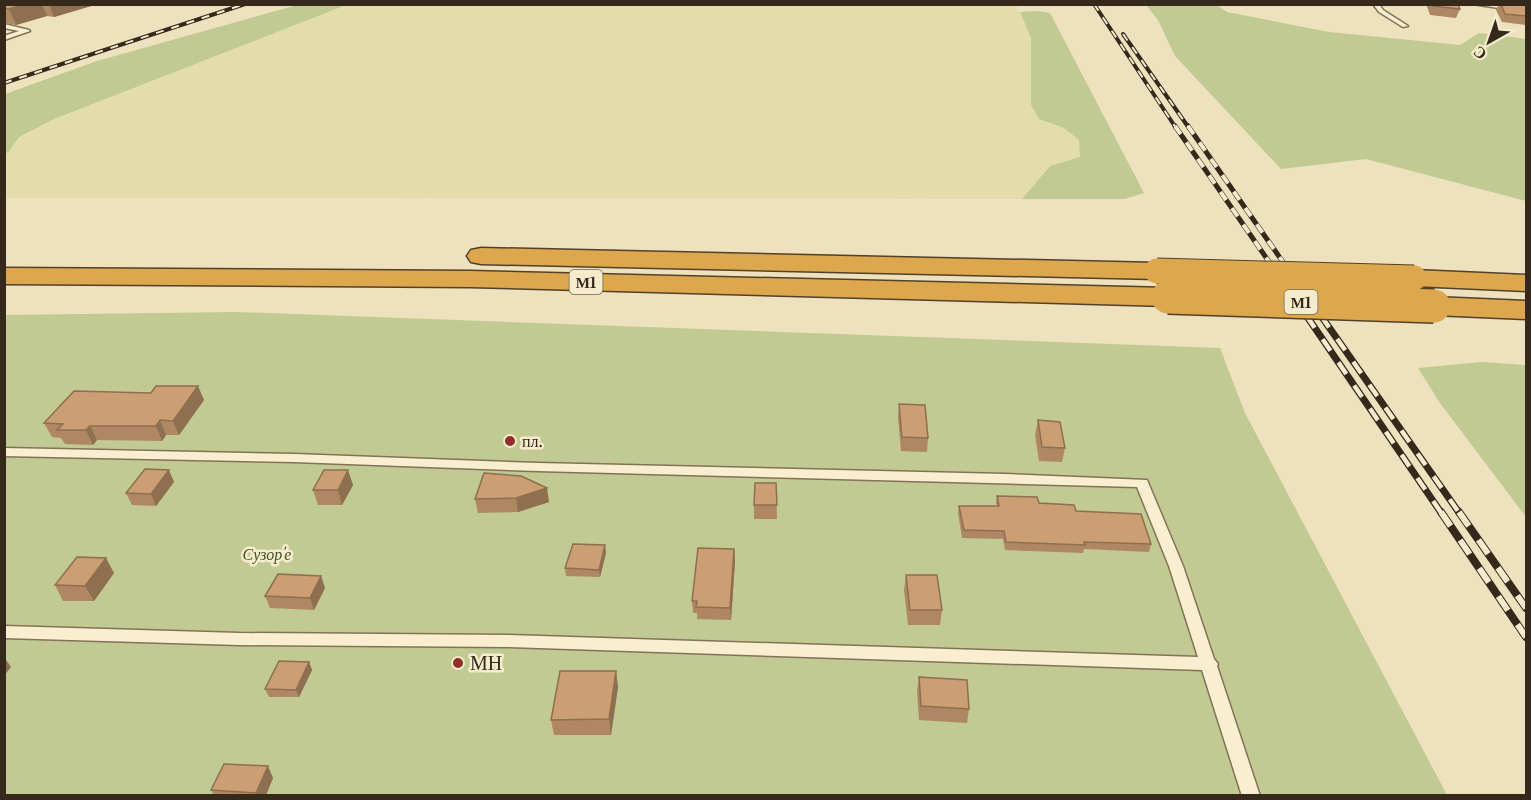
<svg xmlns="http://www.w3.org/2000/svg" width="1531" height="800" font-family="'Libre Baskerville',serif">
  <rect width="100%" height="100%" fill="#ede2bd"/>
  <!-- farmland -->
  <polygon fill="#e2ddab" points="346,4 1017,5 1031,38 1031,105 1039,119 1064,128 1079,140 1080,157 1050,166 1022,199 5,198 5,155 19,137 54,119"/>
  <!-- green -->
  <g fill="#c0ca92">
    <polygon points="297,5 346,5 54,119 19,137 8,153 5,152 5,94 97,61"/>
    <polygon points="1146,5 1217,5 1227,12 1329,32 1460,45 1479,33 1526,39 1526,201 1366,159 1281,169 1175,56 1158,20"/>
    <polygon points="1038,11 1050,13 1144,193 1125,199 1022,199 1050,166 1080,157 1079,140 1064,128 1039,119 1031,105 1031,38 1020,12"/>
    <polygon points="237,312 1220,348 1245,413 1447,795 5,795 4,315"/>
    <polygon points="1481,362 1526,365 1526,517 1440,403 1418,368"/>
  </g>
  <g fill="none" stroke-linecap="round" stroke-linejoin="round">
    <defs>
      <g id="lane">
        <polygon points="1373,4 1379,4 1383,10 1408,26 1403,27 1379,12"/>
        <polygon points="1472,4 1495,4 1526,8 1526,12"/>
        <polygon points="4,24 29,30 30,31 4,40 4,36 19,31 4,28"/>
        <polygon points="4,448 294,454 538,463 1005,474 1147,480 1183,566 1214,659 1218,664 1217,666 1260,796 1242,796 1202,670 509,647 239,645 4,638 4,626 239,633 509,635 1198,657 1169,566 1137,487 538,471 294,462 4,456"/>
      </g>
      <g id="highway">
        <polygon points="481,248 1157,263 1167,265 1171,271 1167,277 1157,279 481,264 471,262 467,256 471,250"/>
        <polygon points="4,268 470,271 1168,288 1178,291 1182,297 1178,303 1168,306 470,287 4,284"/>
        <polygon points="1414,270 1526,275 1526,291 1414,286 1404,284 1400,278 1404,272"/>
        <polygon points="1434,297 1526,301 1526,319 1434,315 1424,312 1419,306 1424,300"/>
      </g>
    </defs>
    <!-- lane casing -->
    <use href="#lane" stroke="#847257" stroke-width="3"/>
    <!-- highway casing -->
    <use href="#highway" stroke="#52402b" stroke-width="3"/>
    <!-- lane -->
    <use href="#lane" fill="#f8efd0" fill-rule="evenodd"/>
    <!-- highway -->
    <use href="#highway" fill="#dda84d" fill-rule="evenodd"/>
    <defs>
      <g id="rail-far3">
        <polyline points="1094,4 1176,128"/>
        <polyline points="1123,34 1189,128"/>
        <polyline points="4,83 245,4"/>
      </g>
      <g id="rail-far2">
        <polyline points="1175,126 1292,295"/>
        <polyline points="1188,126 1306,295"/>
      </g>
      <g id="rail-far1">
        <polyline points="1291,293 1442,514"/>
        <polyline points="1305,293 1460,514"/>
      </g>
      <g id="rail">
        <polyline points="1441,512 1526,637"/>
        <polyline points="1459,512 1526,608"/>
      </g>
    </defs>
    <!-- rail-far3 casing -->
    <use href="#rail-far3" stroke="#34291b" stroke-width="4"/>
    <!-- rail-far2 casing -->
    <use href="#rail-far2" stroke="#34291b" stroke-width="5"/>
    <!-- rail-far1 casing -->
    <use href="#rail-far1" stroke="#34291b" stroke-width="7"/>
    <!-- rail casing -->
    <use href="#rail" stroke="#34291b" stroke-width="8"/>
    <!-- rail-far3 -->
    <use href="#rail-far3" stroke="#f4eccd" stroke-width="2" stroke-dasharray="8" stroke-linecap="butt"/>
    <!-- rail-far2 -->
    <use href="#rail-far2" stroke="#f4eccd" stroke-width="4" stroke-dasharray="10" stroke-linecap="butt"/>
    <!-- rail-far1 -->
    <use href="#rail-far1" stroke="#f4eccd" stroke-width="4.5" stroke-dasharray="14" stroke-linecap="butt"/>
    <!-- rail -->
    <use href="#rail" stroke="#f4eccd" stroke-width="6" stroke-dasharray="17" stroke-linecap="butt"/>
    <defs>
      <polyline id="highway-bridge-far1" points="1157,271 1414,278"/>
      <polyline id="highway-bridge" points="1168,297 1434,306"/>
    </defs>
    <!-- highway-bridge-far1 casing -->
    <use href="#highway-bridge-far1" stroke="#52402b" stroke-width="27" stroke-linecap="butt"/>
    <!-- highway-bridge casing -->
    <use href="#highway-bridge" stroke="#52402b" stroke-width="36" stroke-linecap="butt"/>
    <!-- highway-bridge-far1 -->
    <use href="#highway-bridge-far1" stroke="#dda84d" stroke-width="25"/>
    <!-- highway-bridge -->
    <use href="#highway-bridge" stroke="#dda84d" stroke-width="33"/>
  </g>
  <!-- wall -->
  <g fill="#af8863">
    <polygon points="4,4 98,4 54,17 47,16 16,25 4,23"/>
    <polygon points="1426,4 1458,4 1460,9 1456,18 1430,15"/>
    <polygon points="1499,4 1516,4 1527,6 1527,25 1502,22 1496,10"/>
    <polygon points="204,400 179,435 166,435 162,441 97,440 93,445 65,444 61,438 52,437 44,423"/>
    <polygon points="899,404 928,438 927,452 901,451 898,418"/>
    <polygon points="1038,420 1065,448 1062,462 1039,461 1035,435"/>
    <polygon points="484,473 549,502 518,512 478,513 475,499"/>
    <polygon points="174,482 156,506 132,505 126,493"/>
    <polygon points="776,483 777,519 754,519 754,505"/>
    <polygon points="353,485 342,505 318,505 313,490"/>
    <polygon points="997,496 1076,511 1151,544 1149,552 1084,549 1083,553 1005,550 1003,539 962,538 958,513 959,506 997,506 996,503"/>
    <polygon points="605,545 606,553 600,577 566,576 565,568"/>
    <polygon points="734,549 735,561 731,620 697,619 697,613 693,613 692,601"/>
    <polygon points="114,573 94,601 63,601 55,585"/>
    <polygon points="906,575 942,610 940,625 908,625 904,590"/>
    <polygon points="321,576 325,588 314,610 270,608 265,596"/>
    <polygon points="309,662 312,670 299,697 269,697 265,689"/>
    <polygon points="616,671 618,687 611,735 554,735 551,720"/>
    <polygon points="919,677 969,709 967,723 919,720 917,691"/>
    <polygon points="273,778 266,795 214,795 211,790"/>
  </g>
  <!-- shaded-wall -->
  <g fill="#8e6f50">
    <polygon points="24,4 42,4 47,16 16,25 9,9"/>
    <polygon points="49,4 98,4 54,17"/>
    <polygon points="198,386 204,400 179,435 173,421"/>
    <polygon points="160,420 166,435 162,441 156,426"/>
    <polygon points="90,426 97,440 93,445 86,430"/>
    <polygon points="169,470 174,482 156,506 151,494"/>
    <polygon points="348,470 353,485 342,505 338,490"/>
    <polygon points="547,488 549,502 518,512 516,498"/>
    <polygon points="605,545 606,553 600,577 599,570"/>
    <polygon points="734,549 735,561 731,620 730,608"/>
    <polygon points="106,558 114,573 94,601 85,586"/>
    <polygon points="321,576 325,588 314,610 310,598"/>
    <polygon points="4,657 11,667 4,676"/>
    <polygon points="309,662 312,670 299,697 296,690"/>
    <polygon points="616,671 618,687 611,735 609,719"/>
    <polygon points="268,766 273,778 266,795 257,795 256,793"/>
  </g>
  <!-- building -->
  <g fill="#cb9e73" stroke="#8e6f50" stroke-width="1.5">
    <polygon points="4,4 24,4 9,9 4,8"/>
    <polygon points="1433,4 1458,4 1460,9 1433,6"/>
    <polygon points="1501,4 1516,4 1527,6 1527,16 1505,14"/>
    <polygon points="156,386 198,386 173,421 160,420 156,426 90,426 86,430 57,430 63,424 44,423 74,391 151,393"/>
    <polygon points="899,404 925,405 928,438 902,437"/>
    <polygon points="1038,420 1060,422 1065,448 1042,447"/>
    <polygon points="145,469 169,470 151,494 126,493"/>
    <polygon points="324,470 348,470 338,490 313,490"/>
    <polygon points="484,473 521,476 547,488 516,498 475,499"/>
    <polygon points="755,483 776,483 777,505 754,505"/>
    <polygon points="997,496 1037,497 1039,503 1074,505 1076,511 1141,514 1151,544 1084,542 1085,545 1006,542 1004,531 964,530 959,506 999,506"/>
    <polygon points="573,544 605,545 599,570 565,568"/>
    <polygon points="698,548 734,549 730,608 696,607 697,601 692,601"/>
    <polygon points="77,557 106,558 85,586 55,585"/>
    <polygon points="278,574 321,576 310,598 265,596"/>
    <polygon points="906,575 937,575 942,610 910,610"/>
    <polygon points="279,661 309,662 296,690 265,689"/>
    <polygon points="560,671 616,671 609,719 551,720"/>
    <polygon points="919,677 967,680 969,709 921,706"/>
    <polygon points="224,764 268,766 256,793 211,790"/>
  </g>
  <!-- markers -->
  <g fill="#932e28" stroke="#f4eccd" stroke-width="2">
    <circle cx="510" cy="441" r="6"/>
    <circle cx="458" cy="663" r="6"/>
  </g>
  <g text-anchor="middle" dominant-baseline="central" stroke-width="5" stroke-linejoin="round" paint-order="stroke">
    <!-- shield labels -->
    <g fill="#f4eccd" stroke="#6e6450" stroke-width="1.5">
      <rect x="569.5" y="270" width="33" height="24" rx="4.5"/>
      <rect x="1284.5" y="290" width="33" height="24" rx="4.5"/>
    </g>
    <g font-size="15" font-weight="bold" fill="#34291b">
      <text x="586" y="282">М1</text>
      <text x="1301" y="302">М1</text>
    </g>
    <!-- poi labels -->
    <g font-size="16" fill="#34291b" stroke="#f4eccd" text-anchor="start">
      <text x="522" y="441">пл.</text>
    </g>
    <!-- park labels -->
    <g font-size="16" font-style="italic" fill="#415022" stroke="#f4eccd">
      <text x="267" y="554">Сузорʼе</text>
    </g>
    <!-- near-poi labels -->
    <g font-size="20" fill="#34291b" stroke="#f4eccd" text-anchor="start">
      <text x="470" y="663">МН</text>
    </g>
  </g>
  <!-- border -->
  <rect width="1531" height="800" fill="none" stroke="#34291b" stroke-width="12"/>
  <!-- north arrow -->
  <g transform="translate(1489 42) rotate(220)" stroke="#f4eccd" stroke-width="4.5" paint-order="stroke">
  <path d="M0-4.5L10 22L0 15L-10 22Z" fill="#34291b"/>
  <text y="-9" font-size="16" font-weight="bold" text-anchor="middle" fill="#34291b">С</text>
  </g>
</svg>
